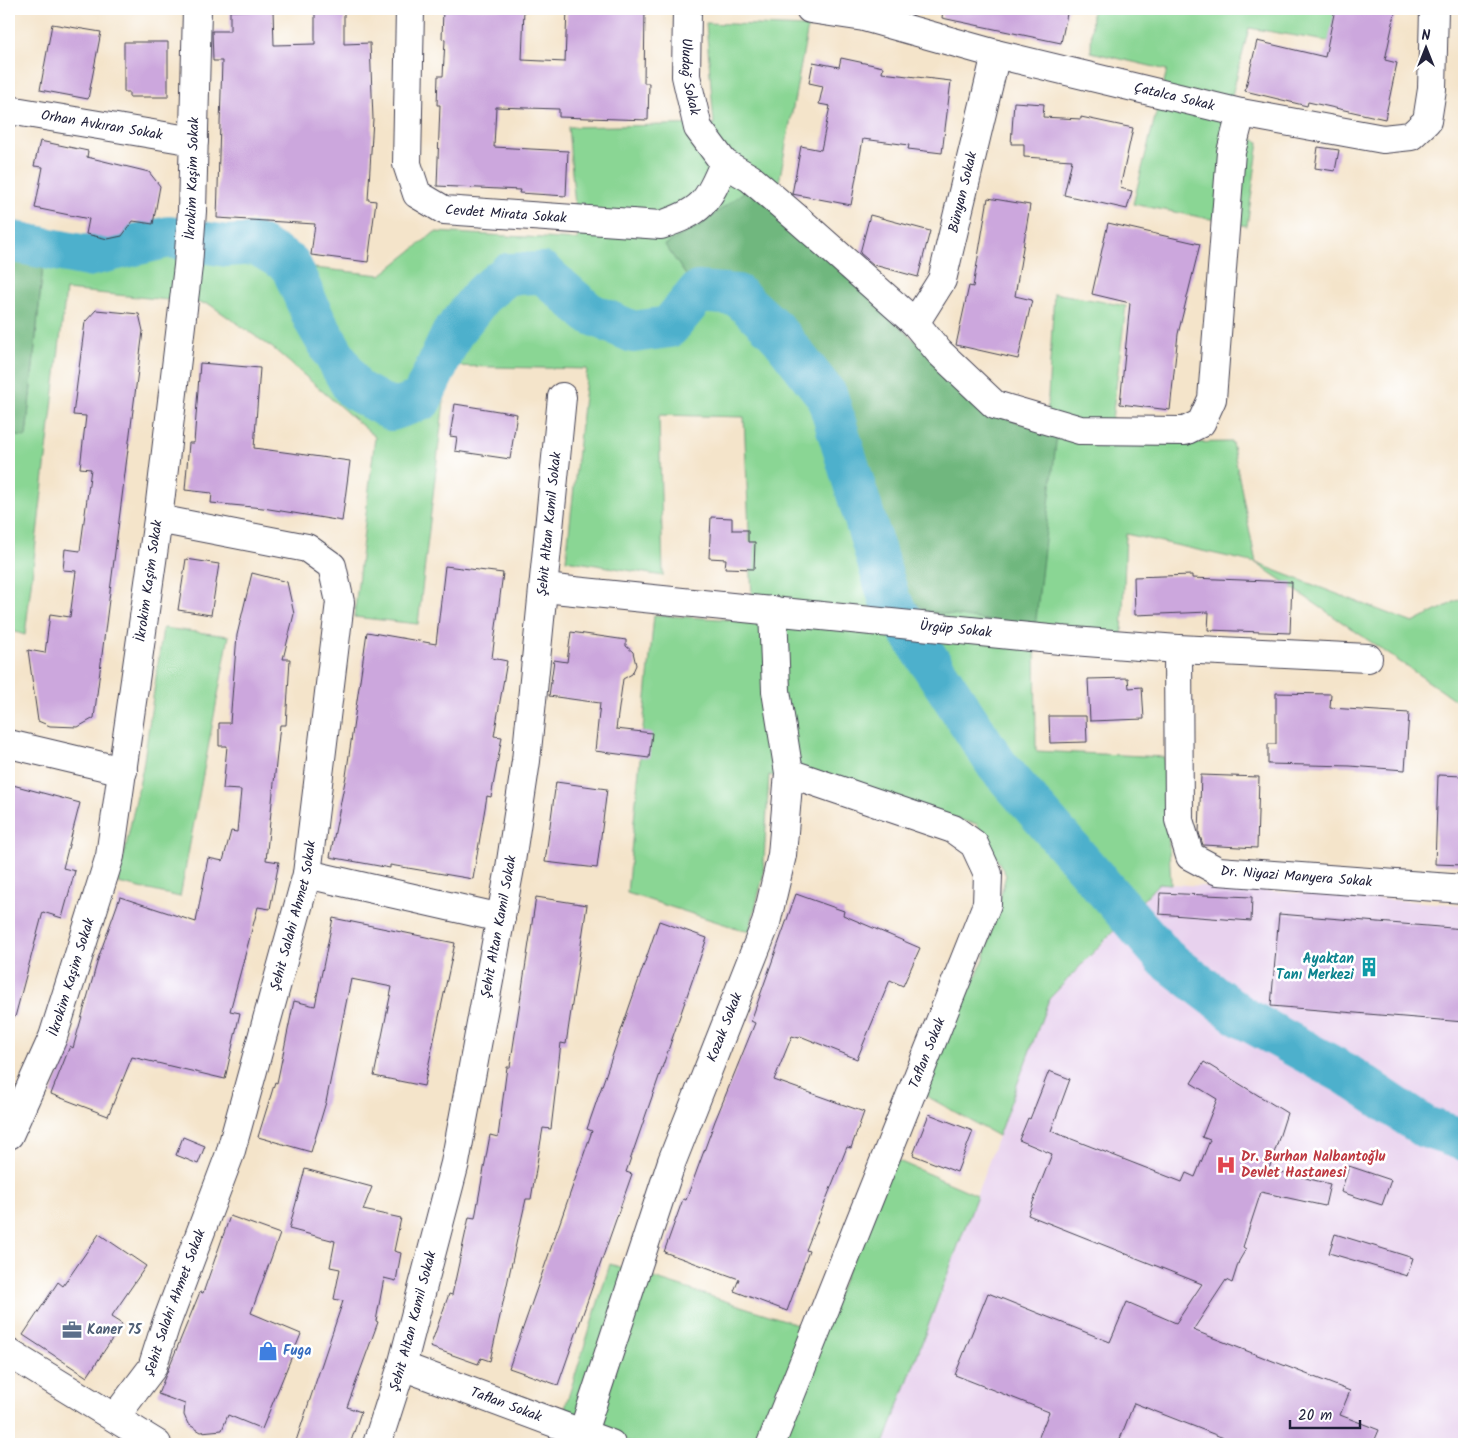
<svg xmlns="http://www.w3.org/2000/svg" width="1473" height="1453" font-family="Kalam,sans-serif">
  <rect width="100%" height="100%" fill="#fff"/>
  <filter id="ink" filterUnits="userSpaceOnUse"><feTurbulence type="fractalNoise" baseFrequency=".02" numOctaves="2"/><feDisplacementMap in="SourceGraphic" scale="10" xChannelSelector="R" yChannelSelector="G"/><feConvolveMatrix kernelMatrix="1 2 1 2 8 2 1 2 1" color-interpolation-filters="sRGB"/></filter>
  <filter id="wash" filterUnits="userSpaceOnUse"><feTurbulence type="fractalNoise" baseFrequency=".0096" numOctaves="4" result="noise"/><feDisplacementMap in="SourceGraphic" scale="20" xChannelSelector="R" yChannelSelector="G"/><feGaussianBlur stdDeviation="1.12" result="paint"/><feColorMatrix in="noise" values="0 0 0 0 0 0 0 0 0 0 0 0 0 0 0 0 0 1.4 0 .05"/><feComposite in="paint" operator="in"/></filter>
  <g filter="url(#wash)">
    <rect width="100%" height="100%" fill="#f4e4ca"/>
    <!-- built -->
    <polygon fill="#e8d2ee" points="1159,883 1464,905 1464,1444 884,1444 1049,999"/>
    <!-- green -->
    <g fill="#8ad694" stroke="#567c68">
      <polygon points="1092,9 1338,9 1338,43 1249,28 1224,127 1259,142 1247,226 1133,204 1167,70 1091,52"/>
      <polygon points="706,23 808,27 774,209 706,221 666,245 690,281 708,281 743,287 787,321 833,384 902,593 1046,431 1054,293 1126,306 1109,444 1232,442 1256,563 1413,623 1464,597 1464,706 1256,563 1126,534 1122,637 1035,628 1036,751 1164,757 1171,884 1159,883 1049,999 998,1136 921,1093 984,959 1006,875 977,824 769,775 763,877 749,932 627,893 654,615 753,621 744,417 659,415 663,576 566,560 587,369 448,366 418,624 354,617 375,437 274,349 209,304 66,290 25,635 9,630 9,435 26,436 43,265 9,258 9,224 96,245 176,225 273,231 304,267 381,275 435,232 578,240 568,127 714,124"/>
      <polygon points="163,628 229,636 180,897 118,883 143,767"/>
      <polygon points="894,1159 977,1195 884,1444 635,1444 563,1414 610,1264 822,1332"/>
    </g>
    <!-- forest -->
    <g fill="#6fb77e" stroke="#486c5c">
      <polygon points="750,187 995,415 1057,434 1035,628 927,611 902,593 833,384 787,321 743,287 708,281 690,281 665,245 706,221"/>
      <polygon points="9,258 43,265 26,437 9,435"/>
    </g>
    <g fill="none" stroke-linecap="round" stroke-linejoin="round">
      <!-- river -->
      <polyline stroke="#4db0cc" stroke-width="42" points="9,241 87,256 169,237 227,246 256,244 290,264 315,321 354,389 392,410 421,400 452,334 482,295 508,274 543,273 589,313 633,332 669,327 698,292 737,295 775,330 827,396 890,601 997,765 1166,959 1242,1017 1346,1074 1425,1127 1464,1140"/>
    </g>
    <g id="blocks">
      <!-- building -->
      <g fill="#cca7dd">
        <polygon points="315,9 344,9 344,44 370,43 373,119 368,200 376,201 368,262 311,255 315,224 217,218 222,61 213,61 212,31 230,31 230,11 273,10 274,45 315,44"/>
        <polygon points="443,9 524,9 522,60 565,62 567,9 645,9 644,83 649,83 648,120 559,117 559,109 496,107 494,147 568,151 566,196 519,193 520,190 437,186 440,105 437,105 438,76 443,76 445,40 442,39"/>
        <polygon points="943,9 1068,9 1061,43 942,18"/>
        <polygon points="1335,9 1396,9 1385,60 1397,63 1385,119 1308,102 1307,106 1245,91 1257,41 1325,57"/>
        <polygon points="52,24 101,32 88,99 40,90"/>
        <polygon points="124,42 168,42 168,97 129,97 129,92 124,92"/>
        <polygon points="841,58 883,67 882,73 951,81 942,153 908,149 909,145 863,139 851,205 792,194 801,146 821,150 830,106 819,104 823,86 809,83 813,62 839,67"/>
        <polygon points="1014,102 1044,104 1043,117 1081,119 1081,117 1133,128 1120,188 1132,191 1127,209 1064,195 1072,160 1024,157 1024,144 1011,144"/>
        <polygon points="40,141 88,151 87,157 149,172 160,186 153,224 133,221 122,236 108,239 86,234 89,219 35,208 43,167 34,166"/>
        <polygon points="1318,147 1339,150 1335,171 1315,168"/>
        <polygon points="988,198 1030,205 1015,296 1032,300 1018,359 956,345 969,286 973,287"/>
        <polygon points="870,215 930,231 918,277 874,265 860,253"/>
        <polygon points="1108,223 1200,244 1178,334 1170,410 1120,404 1130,303 1092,294"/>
        <polygon points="96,310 139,314 143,331 94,718 78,727 50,726 38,721 28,650 45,653 50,614 70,617 76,571 63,570 65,549 80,551 91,469 80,468 86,416 73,415 85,322"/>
        <polygon points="200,363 260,368 254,448 350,461 342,521 263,508 211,503 212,493 185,490 189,443 194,443"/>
        <polygon points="455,404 517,414 510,459 455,451 457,437 450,436"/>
        <polygon points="711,517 732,518 732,530 748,530 748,542 755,542 754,569 725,568 726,559 709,558"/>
        <polygon points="186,559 219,564 211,615 178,610"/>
        <polygon points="445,566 503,573 492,658 507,661 494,736 502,737 491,797 487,796 473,879 390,865 390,868 330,857 346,776 367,632 436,644"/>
        <polygon points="252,573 287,582 294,614 283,659 290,659 286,725 280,725 266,860 279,862 270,909 258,907 230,1011 240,1013 225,1079 132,1057 108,1116 51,1094 70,1046 73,1048 99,956 120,897 196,922 208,858 223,861 231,831 237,832 241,790 223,789 227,746 219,746 219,723 230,723 237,635"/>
        <polygon points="1192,575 1192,578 1292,582 1290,633 1208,630 1209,612 1135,615 1134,577"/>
        <polygon points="571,632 626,640 626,646 633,652 636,665 632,674 623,679 616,729 652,733 649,758 595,751 600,703 549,696 554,660 567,662"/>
        <polygon points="1128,678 1129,688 1142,687 1144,719 1090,721 1088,679"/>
        <polygon points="1276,693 1331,694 1330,708 1409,713 1405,770 1350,766 1268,764 1268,744 1276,744"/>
        <polygon points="1049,716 1086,716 1087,742 1050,743"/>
        <polygon points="1201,775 1259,777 1257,848 1203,845 1199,833"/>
        <polygon points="1438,775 1464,776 1464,865 1435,864"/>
        <polygon points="556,782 607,789 597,868 545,862"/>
        <polygon points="9,784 80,803 63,868 75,871 62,918 43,912 15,1017 9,1017"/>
        <polygon points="1160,893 1252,897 1251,921 1159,914"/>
        <polygon points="796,894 844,911 843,915 920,948 903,986 890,980 857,1059 800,1036 799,1038 792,1036 774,1080 864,1112 851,1148 847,1147 806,1250 809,1251 787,1311 734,1291 739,1279 664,1252 683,1199 686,1200 715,1121 755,1023 751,1021"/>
        <polygon points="536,897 587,905 566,1044 561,1043 551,1129 543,1128 531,1199 526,1199 490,1361 481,1358 478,1364 430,1347 449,1294 452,1295 469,1217 475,1218 490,1135 498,1137 507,1067 510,1067"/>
        <polygon points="1279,914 1464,929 1464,1022 1271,1006"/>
        <polygon points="333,918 455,943 424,1086 374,1076 392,987 351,979 326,1102 311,1152 258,1137 275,1082 277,1083 294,1001 315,1006"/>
        <polygon points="659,921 707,938 626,1172 632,1174 558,1385 509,1368 592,1131 587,1129"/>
        <polygon points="1204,1062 1287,1113 1269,1169 1330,1184 1325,1206 1261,1192 1243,1247 1246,1249 1239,1261 1232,1283 1226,1280 1193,1330 1350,1391 1340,1415 1379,1430 1373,1444 1239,1444 1134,1403 1118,1444 1036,1444 1049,1412 955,1375 988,1293 1110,1342 1127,1302 1176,1323 1202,1284 1028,1215 1052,1154 1019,1140 1028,1118 1030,1119 1049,1071 1070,1079 1051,1131 1182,1182 1186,1173 1195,1177 1210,1140 1202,1137 1217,1099 1191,1083"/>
        <polygon points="929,1114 973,1131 957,1172 913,1155"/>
        <polygon points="183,1137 205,1146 198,1164 176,1155"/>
        <polygon points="1349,1166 1391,1180 1382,1205 1341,1192"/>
        <polygon points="305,1169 372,1187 363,1210 401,1218 394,1251 401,1253 396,1281 384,1278 376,1321 378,1322 347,1407 361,1412 350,1444 295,1444 343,1301 334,1299 340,1269 330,1267 335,1241 289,1229"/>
        <polygon points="230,1216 280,1234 251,1313 301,1334 262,1429 228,1415 222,1430 201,1432 188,1424 184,1415 185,1404 158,1394 200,1292 203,1293"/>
        <polygon points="99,1234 146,1266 111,1317 122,1324 87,1377 23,1335 58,1282 63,1286"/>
        <polygon points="1335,1234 1413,1258 1407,1276 1329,1253"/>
      </g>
    </g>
  </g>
  <g filter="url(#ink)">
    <use href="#blocks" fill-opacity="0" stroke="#423f50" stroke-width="1"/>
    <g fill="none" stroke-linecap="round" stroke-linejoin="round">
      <defs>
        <g id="minor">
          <path id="s1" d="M410 9 407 164 417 194 444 210 661 225C701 212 708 203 724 163"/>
          <path id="s2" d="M687 9 686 76 698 128 724 163 750 178 799 220 915 323 939 352 995 405 1080 430 1185 431 1201 423 1212 399 1231 152 1241 113"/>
          <path id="s3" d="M810 9 864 17 996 54 1241 113 1383 139 1411 136 1427 121 1432 89 1434 9"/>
          <path id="s4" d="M9 110 194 141"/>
          <path id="s5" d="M915 323 942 280 996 54"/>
          <path id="s6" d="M544 588 1060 640 1178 649 1368 658"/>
          <path id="s7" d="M1178 649 1179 820 1190 856 1218 871 1464 889"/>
          <polyline points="9,744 123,771"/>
          <polyline points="307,874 501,918"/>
          <path id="s8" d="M9 1135 53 1037 110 856 158 519 188 266 192 211 197 9"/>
          <polyline points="9,1353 157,1444"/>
          <path id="s9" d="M402 1366 611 1444"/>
          <path id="s10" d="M115 1417 152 1368 166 1324 230 1154 307 874 340 602 332 566 307 548 158 519"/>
          <path id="s11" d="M583 1432 672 1161 766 923 782 855 789 773 776 691 773 610"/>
          <path id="s12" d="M377 1444 402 1366 455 1163 510 868 526 761 562 397"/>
          <path id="s13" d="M771 1444 987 904 988 874 974 844 953 829 789 773"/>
        </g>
      </defs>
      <!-- minor casing -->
      <use href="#minor" stroke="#423f50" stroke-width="30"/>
      <!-- minor -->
      <use href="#minor" stroke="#fff" stroke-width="28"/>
    </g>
  </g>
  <!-- icons -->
  <defs>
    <symbol id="building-bare" viewBox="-9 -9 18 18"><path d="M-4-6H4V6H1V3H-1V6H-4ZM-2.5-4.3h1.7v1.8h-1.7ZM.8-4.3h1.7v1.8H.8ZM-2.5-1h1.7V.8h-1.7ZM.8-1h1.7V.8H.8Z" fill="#0f9aa8" stroke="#fff" stroke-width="2.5" paint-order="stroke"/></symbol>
    <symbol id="hospital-bare" viewBox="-9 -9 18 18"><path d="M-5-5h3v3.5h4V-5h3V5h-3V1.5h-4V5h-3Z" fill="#e0444e" stroke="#fff" stroke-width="2.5" paint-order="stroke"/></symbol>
    <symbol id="office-bare" viewBox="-9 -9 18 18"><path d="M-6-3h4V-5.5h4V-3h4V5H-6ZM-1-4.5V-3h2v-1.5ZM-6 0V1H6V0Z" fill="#5c6f8a" stroke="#fff" stroke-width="2.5" paint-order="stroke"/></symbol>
    <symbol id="shop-bare" viewBox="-9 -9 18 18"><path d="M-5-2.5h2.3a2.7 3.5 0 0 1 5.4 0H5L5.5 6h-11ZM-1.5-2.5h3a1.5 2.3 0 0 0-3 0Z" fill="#3f7fe0" stroke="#fff" stroke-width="2.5" paint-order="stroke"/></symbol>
  </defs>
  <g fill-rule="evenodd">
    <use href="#building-bare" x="1355" y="953" width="28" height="28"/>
    <use href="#hospital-bare" x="1212" y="1151" width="28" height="28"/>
    <use href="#office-bare" x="58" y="1316" width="28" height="28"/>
    <use href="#shop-bare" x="254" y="1337" width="28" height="28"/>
  </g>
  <g text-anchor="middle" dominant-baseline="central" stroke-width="5" stroke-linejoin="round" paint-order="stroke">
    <!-- street labels -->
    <g font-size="14" fill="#22223b" stroke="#fff">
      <text stroke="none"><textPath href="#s2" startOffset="68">Uludağ Sokak</textPath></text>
      <text stroke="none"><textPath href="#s3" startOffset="375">Çatalca Sokak</textPath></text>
      <text stroke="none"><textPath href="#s4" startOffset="94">Orhan Avkıran Sokak</textPath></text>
      <text stroke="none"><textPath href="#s8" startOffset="980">İkrokim Kaşim Sokak</textPath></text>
      <text stroke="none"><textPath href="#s5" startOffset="141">Bünyan Sokak</textPath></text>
      <text stroke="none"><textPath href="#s1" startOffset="280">Cevdet Mirata Sokak</textPath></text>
      <text stroke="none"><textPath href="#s12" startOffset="938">Şehit Altan Kamil Sokak</textPath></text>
      <text stroke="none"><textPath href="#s8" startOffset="575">İkrokim Kaşim Sokak</textPath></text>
      <text stroke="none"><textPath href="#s6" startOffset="414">Ürgüp Sokak</textPath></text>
      <text stroke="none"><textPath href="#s7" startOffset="319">Dr. Niyazi Manyera Sokak</textPath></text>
      <text stroke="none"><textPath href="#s10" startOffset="536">Şehit Salahi Ahmet Sokak</textPath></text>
      <text stroke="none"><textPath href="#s12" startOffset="532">Şehit Altan Kamil Sokak</textPath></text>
      <text stroke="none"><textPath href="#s8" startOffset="170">İkrokim Kaşim Sokak</textPath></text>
      <text stroke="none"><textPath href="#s11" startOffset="429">Kozak Sokak</textPath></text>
      <text stroke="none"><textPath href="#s13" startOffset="421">Taflan Sokak</textPath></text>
      <text stroke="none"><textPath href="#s10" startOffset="131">Şehit Salahi Ahmet Sokak</textPath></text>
      <text stroke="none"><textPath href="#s12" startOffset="128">Şehit Altan Kamil Sokak</textPath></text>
      <text stroke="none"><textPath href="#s9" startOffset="111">Taflan Sokak</textPath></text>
    </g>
    <!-- culture labels -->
    <g font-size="14" font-weight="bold" fill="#0d838f" stroke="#fff" text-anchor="end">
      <text x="1354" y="959">Ayaktan<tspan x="1354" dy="16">Tanı Merkezi</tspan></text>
    </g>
    <!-- health labels -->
    <g font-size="14" font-weight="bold" fill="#be3a42" stroke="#fff" text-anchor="start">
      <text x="1241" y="1157">Dr. Burhan Nalbantoğlu<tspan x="1241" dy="16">Devlet Hastanesi</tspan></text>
    </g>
    <!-- service labels -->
    <g font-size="14" font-weight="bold" fill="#4e5e75" stroke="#fff" text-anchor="start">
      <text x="87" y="1330">Kaner 75</text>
    </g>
    <!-- shop labels -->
    <g font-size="14" font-weight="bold" fill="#366cbe" stroke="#fff" text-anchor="start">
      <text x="283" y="1351">Fuga</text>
    </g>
  </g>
  <!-- margin -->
  <rect width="1473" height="1453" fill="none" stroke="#fff" stroke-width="30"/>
  <!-- north arrow -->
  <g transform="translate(1426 48)" stroke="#ffffff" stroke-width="4" paint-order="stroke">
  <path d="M0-4L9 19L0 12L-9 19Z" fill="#22223b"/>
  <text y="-8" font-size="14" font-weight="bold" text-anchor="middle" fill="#22223b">N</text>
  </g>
  <!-- scale -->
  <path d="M1290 1420v8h70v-8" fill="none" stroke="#22223b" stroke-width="2.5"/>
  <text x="1298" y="1420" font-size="15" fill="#22223b" stroke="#ffffff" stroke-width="4" paint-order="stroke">20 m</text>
</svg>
